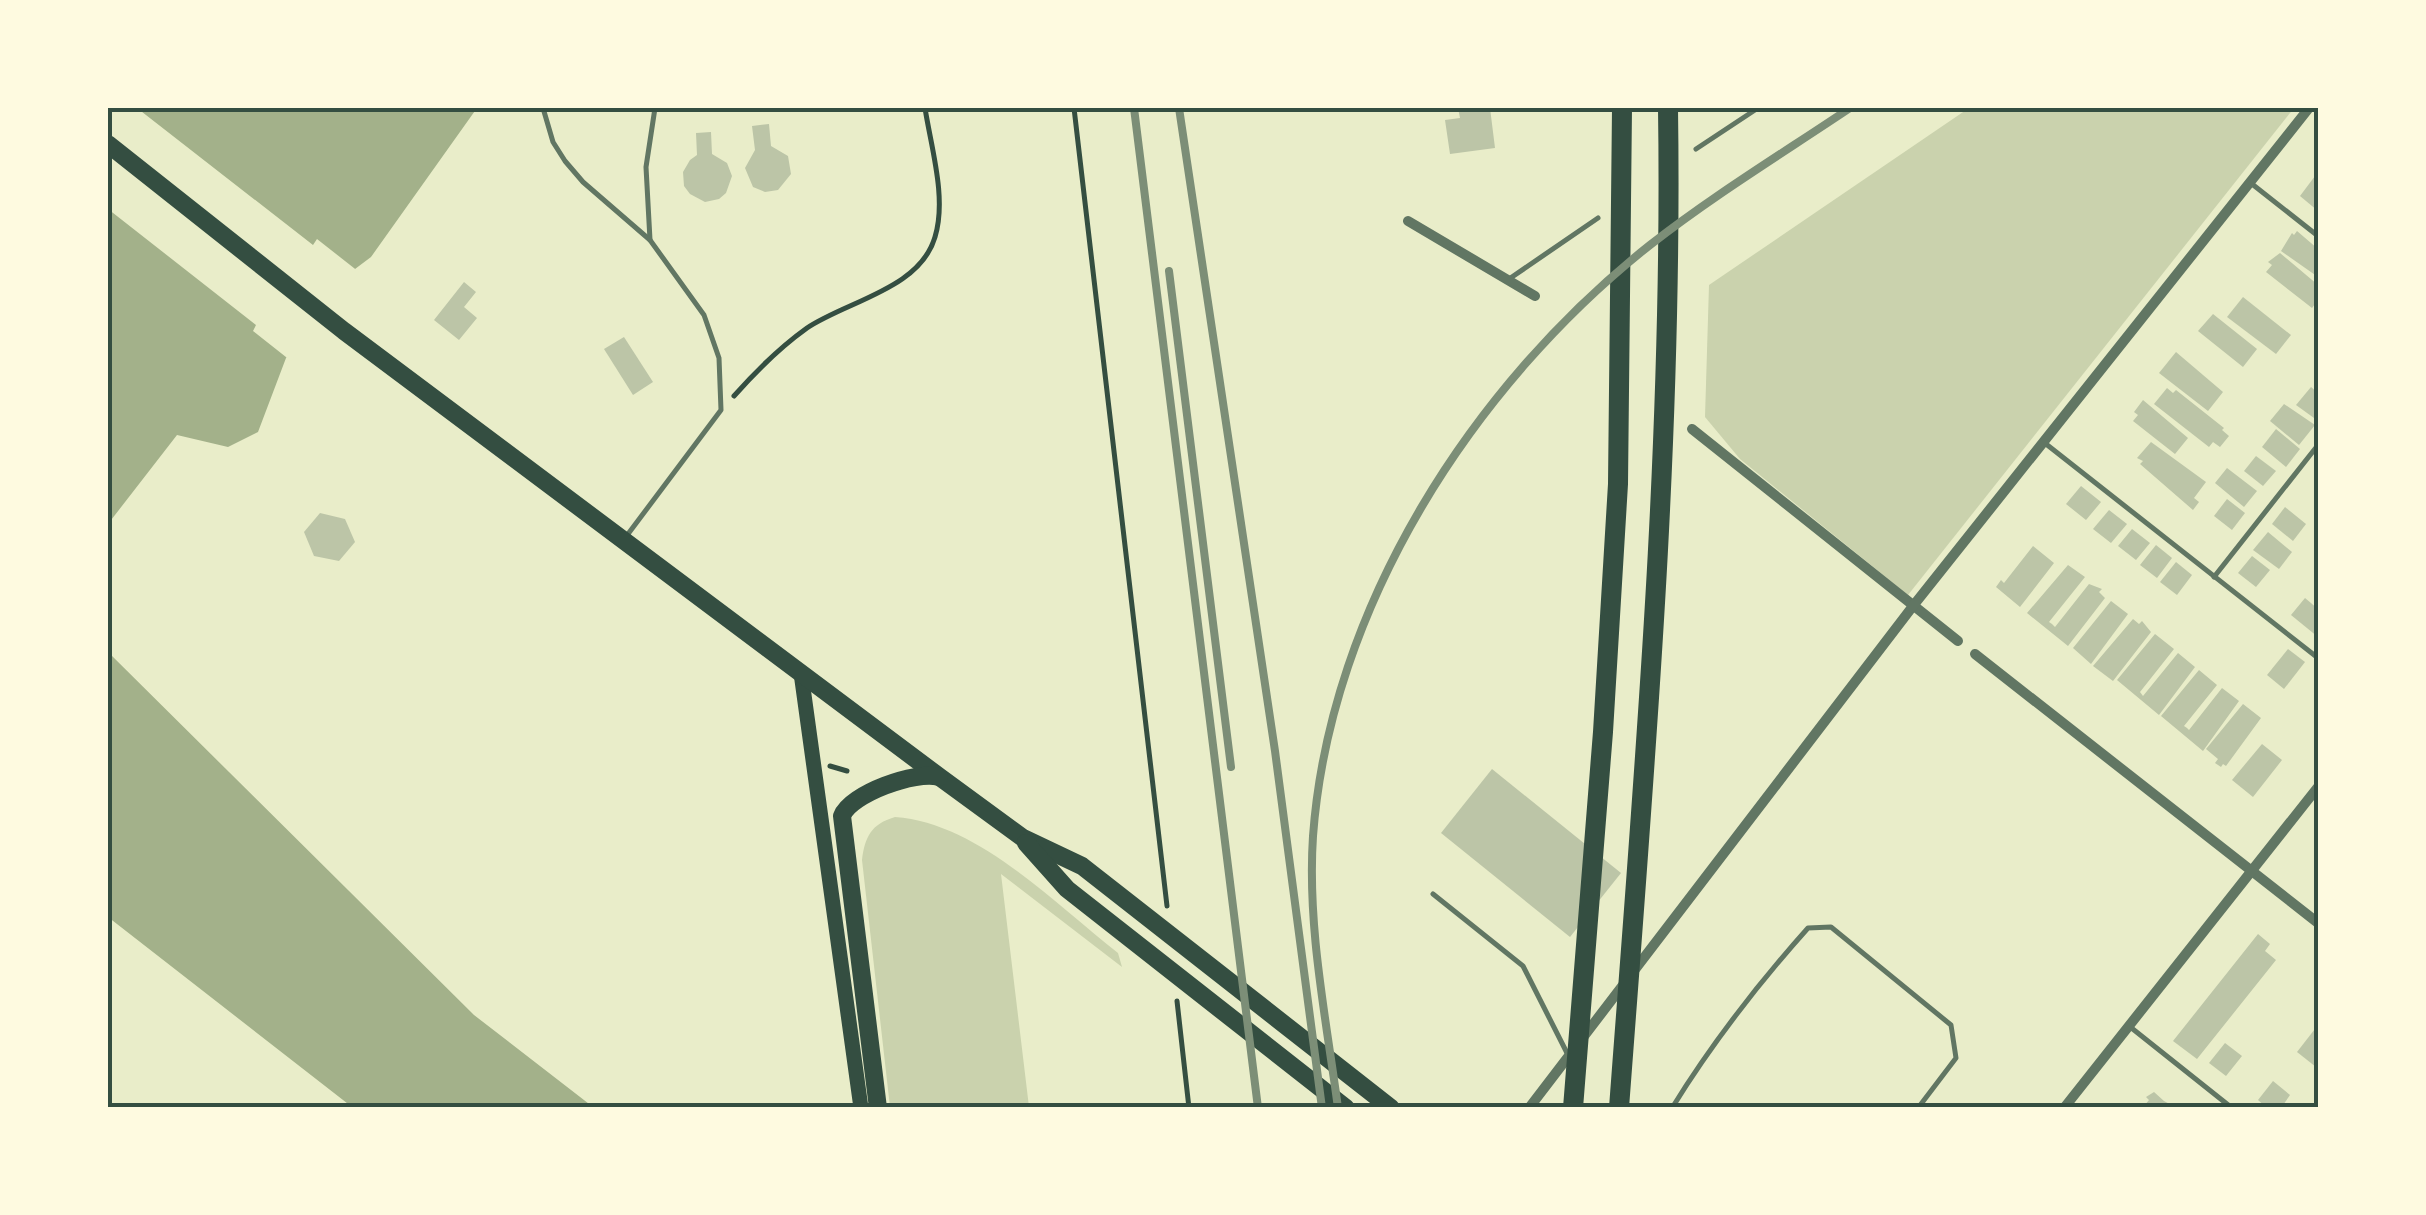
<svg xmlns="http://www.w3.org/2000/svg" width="2426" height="1215" font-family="'Source Serif 4',serif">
  <rect width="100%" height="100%" fill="#e9edc9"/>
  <!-- green -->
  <g fill="#cad2ad">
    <polygon points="1969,108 2294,108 1908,595 1740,459 1705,417 1709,285"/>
    <path d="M895 817C978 823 1054 903 1118 953L1122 967 1001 874 1029 1107H890L862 860C865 837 871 824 895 817Z"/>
  </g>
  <!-- water -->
  <g fill="#a3b18a">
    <polygon points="121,108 477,108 371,257 355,269 286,358 258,432 228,447 177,435 108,524 108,128"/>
    <polygon points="108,652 474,1015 593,1107 352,1107 108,917"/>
  </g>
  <!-- pier -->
  <polygon fill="#e9edc9" points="115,108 137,108 313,245 317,239 359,272 291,361 253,331 256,325 108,209 108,119"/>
  <!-- building -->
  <g fill="#bcc5a7">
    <polygon points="1458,108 1490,108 1495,148 1450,154 1445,120 1460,118"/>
    <polygon points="769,124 771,146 788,156 791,174 778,190 765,192 753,187 745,168 755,150 752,126"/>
    <polygon points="711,132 712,154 727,163 732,176 726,193 719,199 705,202 690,194 684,186 683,172 690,160 697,155 696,133"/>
    <polygon points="2318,172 2318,211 2300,196"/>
    <polygon points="2297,231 2318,249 2318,277 2281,251 2292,233 2294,235"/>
    <polygon points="2280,253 2318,285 2318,300 2312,308 2266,272 2272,265 2268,262"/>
    <polygon points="464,282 476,292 464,307 477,318 459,340 434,320"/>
    <polygon points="2243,297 2291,335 2276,354 2227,317"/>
    <polygon points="2213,314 2257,349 2243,367 2198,331"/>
    <polygon points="624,337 653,382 633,395 604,349"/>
    <polygon points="2176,352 2223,392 2208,411 2159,373"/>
    <polygon points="2311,387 2318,393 2318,412 2314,418 2296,405"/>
    <polygon points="2167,388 2173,393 2176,390 2224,428 2222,430 2229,436 2220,447 2213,442 2209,447 2154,404"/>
    <polygon points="2143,400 2188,438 2175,454 2133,421 2138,415 2134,412"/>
    <polygon points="2284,404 2315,425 2299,445 2270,421"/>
    <polygon points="2276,429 2300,449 2286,467 2262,447"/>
    <polygon points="2151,442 2206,482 2194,498 2199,502 2193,510 2140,464 2143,461 2137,458"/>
    <polygon points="2256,456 2276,471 2263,486 2244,471"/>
    <polygon points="2227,468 2257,491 2244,507 2215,483"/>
    <polygon points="2081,486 2101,502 2086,520 2066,504"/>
    <polygon points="2227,499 2245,513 2232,530 2214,516"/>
    <polygon points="2285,507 2306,524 2293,541 2272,524"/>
    <polygon points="2109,510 2127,524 2111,543 2093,529"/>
    <polygon points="320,513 345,519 355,542 339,561 314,556 304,532"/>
    <polygon points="2132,529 2150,543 2136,560 2118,546"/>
    <polygon points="2268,532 2292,552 2279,569 2253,550"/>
    <polygon points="2156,545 2172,558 2157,578 2140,565"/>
    <polygon points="2033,546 2054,563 2020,607 1996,587 2001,580 2004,583"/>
    <polygon points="2252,556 2270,570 2256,587 2238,573"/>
    <polygon points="2176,562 2192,575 2177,595 2160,582"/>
    <polygon points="2068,565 2085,577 2049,622 2052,624 2055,627 2089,584 2102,589 2099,592 2105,598 2068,646 2027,613"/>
    <polygon points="2305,598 2318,609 2318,637 2291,615"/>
    <polygon points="2111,601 2128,614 2091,664 2073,648"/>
    <polygon points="2133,619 2139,624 2142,621 2151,632 2113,681 2093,666"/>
    <polygon points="2155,634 2174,649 2140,692 2143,696 2178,653 2195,667 2159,715 2117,680"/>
    <polygon points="2288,649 2305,662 2284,689 2267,675"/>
    <polygon points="2199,670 2217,685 2184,726 2187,728 2189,730 2222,688 2239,701 2203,751 2161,716"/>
    <polygon points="2243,704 2261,718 2226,766 2223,764 2221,767 2215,763 2218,759 2206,749"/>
    <polygon points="2262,744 2282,760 2253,797 2232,780"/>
    <polygon points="1492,769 1621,873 1570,937 1441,833"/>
    <polygon points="2258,934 2270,944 2265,951 2276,960 2197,1059 2173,1041"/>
    <polygon points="2318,1025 2318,1064 2316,1067 2297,1052"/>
    <polygon points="2225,1043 2242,1056 2226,1076 2209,1063"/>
    <polygon points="2273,1081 2290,1095 2281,1108 2267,1108 2258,1100"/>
    <polygon points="2154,1092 2164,1101 2177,1108 2135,1108 2139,1103 2144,1106 2149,1100 2146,1097"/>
  </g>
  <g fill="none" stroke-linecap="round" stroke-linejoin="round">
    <!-- path -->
    <g stroke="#344e41" stroke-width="5">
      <polyline points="1074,108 1167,906"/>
      <path d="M734 396C757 370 779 348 807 328 847 301 920 289 935 237 947 198 931 147 925 108"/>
      <polyline points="830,766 847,771"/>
      <polyline points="1177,1001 1189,1108"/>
    </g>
    <!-- service -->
    <g stroke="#617663" stroke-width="5">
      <polyline points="543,108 553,142 565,161 583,182 650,240 704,315 719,358 721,410 625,538"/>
      <polyline points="1696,149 1758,108"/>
      <polyline points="2252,184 2318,236"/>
      <polyline points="650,240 646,167 655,108"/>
      <polyline points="1509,279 1598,218"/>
      <polyline points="2046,444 2318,658"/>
      <polyline points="2214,577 2318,445"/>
      <polyline points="1433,894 1523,966 1567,1053"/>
      <polyline points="2129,1026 2232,1108"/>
      <path d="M1672 1108C1712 1043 1758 984 1808 928L1831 927 1951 1025 1956 1058 1918 1108"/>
    </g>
    <!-- minor -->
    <g stroke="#617663" stroke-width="10">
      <polyline points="1408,221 1535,296"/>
      <polyline points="1692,429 1958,641"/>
      <polyline points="1975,654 2318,923"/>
      <polyline points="1529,1108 1913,606 2309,108"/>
      <polyline points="2064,1108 2318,787"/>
    </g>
    <!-- secondary -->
    <polyline stroke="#344e41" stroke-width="15" points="801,673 861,1108"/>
    <!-- primary -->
    <g stroke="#344e41" stroke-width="18">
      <polyline points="108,144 344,331 941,778 1023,838 1082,866 1391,1108"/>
      <polyline points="1026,843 1067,889 1346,1108"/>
      <path d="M878 1108 842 816C850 794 916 770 939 777"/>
    </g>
    <!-- motorway -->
    <g stroke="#344e41" stroke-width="20">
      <polyline points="1573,1108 1603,732 1618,484 1622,108"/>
      <path d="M1619 1108C1644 774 1673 442 1668 108"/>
    </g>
    <!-- rail -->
    <g stroke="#7c8e77" stroke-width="8">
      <polyline points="1134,108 1258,1108"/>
      <polyline points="1179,108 1275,751 1322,1108"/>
      <polyline points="1169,271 1231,767"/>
      <path d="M1338 1108C1326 1018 1307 926 1313 836 1330 607 1473 385 1650 245 1714 195 1783 153 1850 108"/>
    </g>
  </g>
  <!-- border -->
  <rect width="2426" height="1215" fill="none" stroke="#fefae0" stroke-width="220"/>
  <rect x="110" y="110" width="2206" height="995" fill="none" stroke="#344e41" stroke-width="4"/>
</svg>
